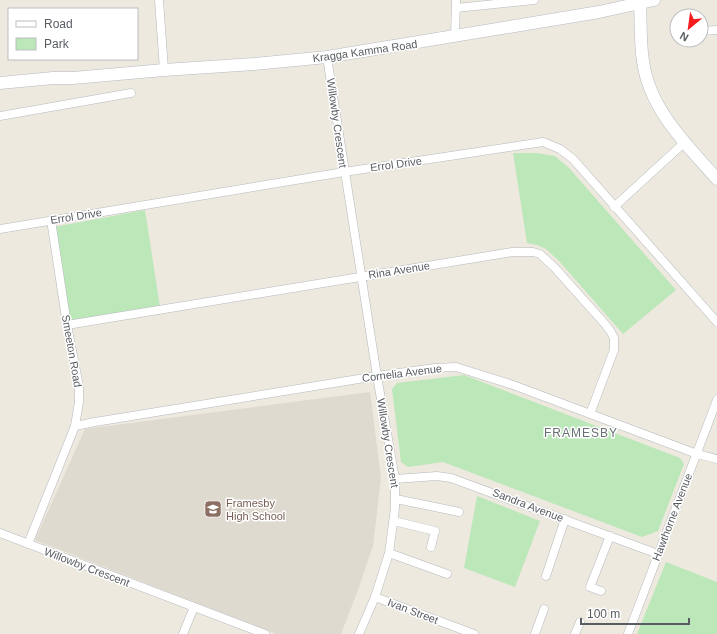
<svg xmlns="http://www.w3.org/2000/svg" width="717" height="634" font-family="Arial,sans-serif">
  <rect width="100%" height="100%" fill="#ede9df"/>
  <!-- education -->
  <polygon fill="#dfdad0" points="370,392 381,478 373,546 358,590 341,634 276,634 35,540 85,429"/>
  <!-- green -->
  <g fill="#bce7b9">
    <polygon points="513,153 537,153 555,156 569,168 676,290 623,334 560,262 546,249 537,245 527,243"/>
    <polygon points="145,210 160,307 70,321 54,227"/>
    <polygon points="464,375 680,458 684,464 658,531 642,537 443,462 408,467 401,462 392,389 397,383"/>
    <polygon points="477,496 540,521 515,587 464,568"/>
    <polygon points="666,562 717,582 717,634 637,634"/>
  </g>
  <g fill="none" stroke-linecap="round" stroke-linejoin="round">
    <defs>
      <g id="minor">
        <polyline points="159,0 164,70"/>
        <polyline points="456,8 534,0"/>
        <polyline points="701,31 717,30"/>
        <polyline points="455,37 456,0"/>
        <polyline points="327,57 377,376 395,479 395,508 389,553 375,597 359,634"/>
        <polyline points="0,116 131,93"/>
        <polyline points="614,207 685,142"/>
        <polyline points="0,229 344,172 543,142 560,149 573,159 717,322"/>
        <polyline points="67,325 512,252 533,252 540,254 555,268 605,324 611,332 614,338 614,350 590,414"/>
        <polyline points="75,426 95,422 377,376 435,368 456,367 513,385 697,454 717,459"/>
        <polyline points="395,479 437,476 451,478 658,554"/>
        <polyline points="396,499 459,512"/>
        <polyline points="394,521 435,531 431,547"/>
        <polyline points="0,533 265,634"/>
        <polyline points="28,544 75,426 79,402 79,386 67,325 51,220"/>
        <polyline points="389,553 447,574"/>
        <polyline points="546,576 565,519"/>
        <polyline points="601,591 590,587 610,536"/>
        <polyline points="375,597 474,634"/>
        <polyline points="183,634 194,607"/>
        <polyline points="535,634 544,609"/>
        <polyline points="575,634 580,622"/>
        <polyline points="628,634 717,400"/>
      </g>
      <g id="secondary">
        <path d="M640 3C641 22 640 42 643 61 649 109 687 145 717 179"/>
        <polyline points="0,83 53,78 73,78 164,70 254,64 327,57 599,12 654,0"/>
      </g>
    </defs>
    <!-- minor casing -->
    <use href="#minor" stroke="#b5b9bd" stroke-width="9"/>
    <!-- secondary casing -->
    <use href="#secondary" stroke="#b5bac0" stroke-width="13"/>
    <!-- minor -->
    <use href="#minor" stroke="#fff" stroke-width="8"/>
    <!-- secondary -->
    <use href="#secondary" stroke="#fff" stroke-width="12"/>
  </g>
  <!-- icons -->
  <defs>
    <symbol id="school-square" viewBox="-11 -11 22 22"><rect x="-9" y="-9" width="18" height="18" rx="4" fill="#8d6e63" stroke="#fff"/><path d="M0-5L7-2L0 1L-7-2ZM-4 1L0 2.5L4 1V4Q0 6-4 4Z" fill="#fff"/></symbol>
  </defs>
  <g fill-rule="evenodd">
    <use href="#school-square" x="203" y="499" width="20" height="20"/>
  </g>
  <g text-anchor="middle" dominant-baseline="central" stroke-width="3" stroke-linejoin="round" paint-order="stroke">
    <!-- street labels -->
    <g font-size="11" fill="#585d62" stroke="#fff">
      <text transform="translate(365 51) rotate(-8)">Kragga Kamma Road</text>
      <text transform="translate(337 123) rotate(82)">Willowby Crescent</text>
      <text transform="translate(396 164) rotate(-8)">Errol Drive</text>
      <text transform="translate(76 216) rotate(-9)">Errol Drive</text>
      <text transform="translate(399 270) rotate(-9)">Rina Avenue</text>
      <text transform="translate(72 351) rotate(80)">Smeeton Road</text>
      <text transform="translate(402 373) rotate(-7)">Cornelia Avenue</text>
      <text transform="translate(388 443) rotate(81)">Willowby Crescent</text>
      <text transform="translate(528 505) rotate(21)">Sandra Avenue</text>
      <text transform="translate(672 517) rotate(-69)">Hawthorne Avenue</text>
      <text transform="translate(87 567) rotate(21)">Willowby Crescent</text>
      <text transform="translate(413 611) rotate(21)">Ivan Street</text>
    </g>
    <!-- education labels -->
    <g font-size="11" fill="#785e54" stroke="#fff" text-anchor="start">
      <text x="226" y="503">Framesby<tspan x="226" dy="13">High School</tspan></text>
    </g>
    <!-- neighbourhood labels -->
    <g font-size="12" letter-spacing="1" fill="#696f74" stroke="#fff">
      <text x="581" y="433">FRAMESBY</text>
    </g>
  </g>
  <!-- legend -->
  <rect x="8" y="8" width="130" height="52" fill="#ffffff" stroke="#bcbec0"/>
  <rect x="16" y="21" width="20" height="6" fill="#ffffff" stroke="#bcbec0"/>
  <text x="44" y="28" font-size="12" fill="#585d62">Road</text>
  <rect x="16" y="38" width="20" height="12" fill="#bce7b9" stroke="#bcbec0"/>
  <text x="44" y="48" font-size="12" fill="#585d62">Park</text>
  <!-- north arrow -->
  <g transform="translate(689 28) rotate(209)"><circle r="19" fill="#ffffff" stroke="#bcbec0"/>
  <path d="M0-3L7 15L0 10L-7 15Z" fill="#f61b1c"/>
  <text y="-6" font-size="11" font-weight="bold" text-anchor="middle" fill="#585d62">N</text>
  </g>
  <!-- scale -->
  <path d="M581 618v6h108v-6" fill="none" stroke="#585d62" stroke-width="2"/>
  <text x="587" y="618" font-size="12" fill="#585d62" stroke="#ffffff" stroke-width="3" paint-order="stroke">100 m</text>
</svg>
